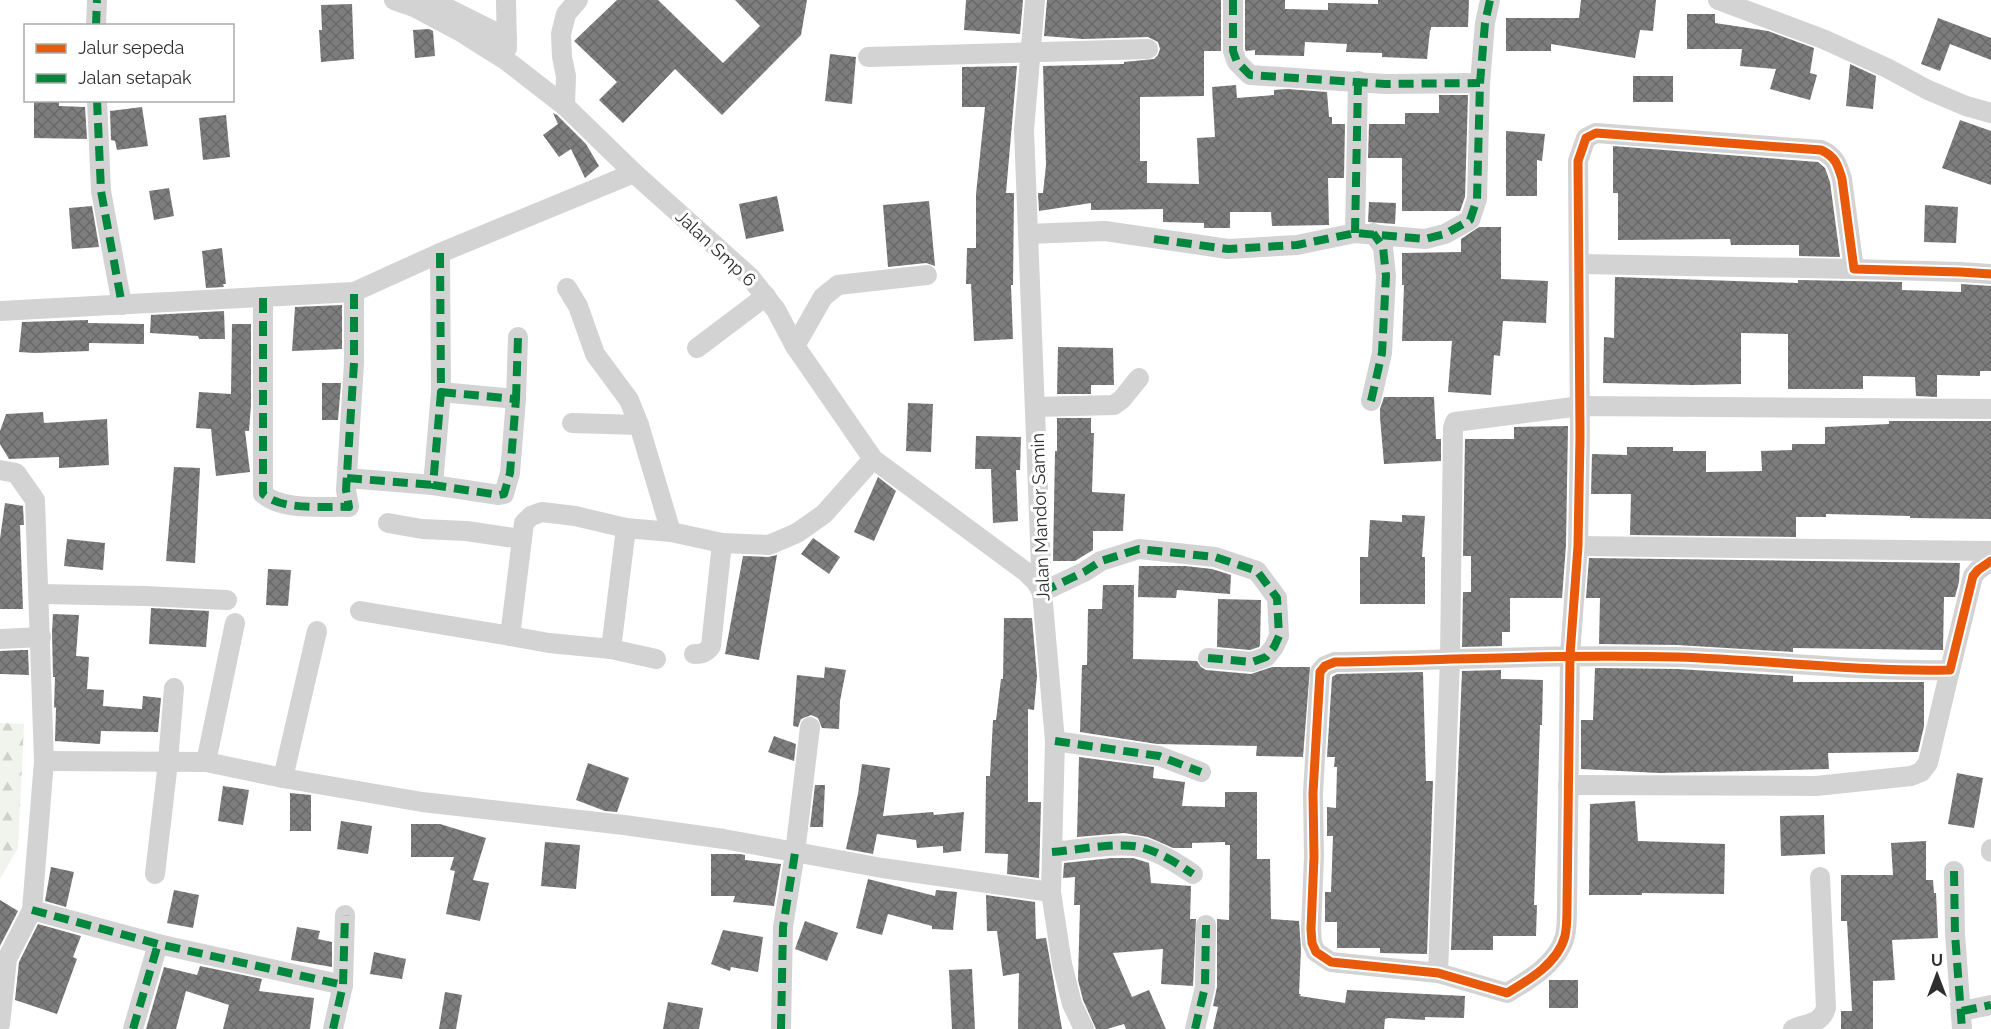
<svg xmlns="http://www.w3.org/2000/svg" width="1991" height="1029" font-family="Raleway,sans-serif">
  <defs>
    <pattern id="forest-firs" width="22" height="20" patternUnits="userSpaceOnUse" patternTransform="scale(1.5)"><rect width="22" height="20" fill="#f0f4ec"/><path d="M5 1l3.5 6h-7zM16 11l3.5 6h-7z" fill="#ced2cb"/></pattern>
    <pattern id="building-cross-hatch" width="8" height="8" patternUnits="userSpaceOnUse" patternTransform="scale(1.5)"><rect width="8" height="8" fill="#7e7e7e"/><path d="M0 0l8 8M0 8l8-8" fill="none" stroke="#686868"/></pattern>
  </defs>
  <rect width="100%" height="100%" fill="#fff"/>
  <!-- forest -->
  <polygon fill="url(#forest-firs)" points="0,723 24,724 18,848 0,879"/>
  <!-- building -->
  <g fill="url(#building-cross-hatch)">
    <polygon points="617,0 658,0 723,63 760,26 735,0 807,0 801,35 722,115 675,69 623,123 599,100 617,82 574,41"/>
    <polygon points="966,0 1023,0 1020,34 964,30"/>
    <polygon points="1047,0 1221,0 1221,51 1204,51 1204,96 1140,97 1140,161 1147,161 1147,183 1199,184 1197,138 1215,137 1212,87 1236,85 1237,98 1274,95 1274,90 1287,89 1327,92 1329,117 1332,117 1332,124 1345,124 1344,178 1328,178 1329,225 1272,226 1271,212 1230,212 1230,228 1204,228 1204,223 1163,222 1163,209 1091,210 1091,203 1039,211 1038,193 1043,193 1046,165 1043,66 1124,64 1124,62 1154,59 1158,55 1160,49 1158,42 1148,37 1083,39 1044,36"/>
    <polygon points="1245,0 1285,0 1285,9 1328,10 1328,3 1378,4 1378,0 1469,0 1468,27 1431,27 1431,30 1430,30 1427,59 1382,57 1382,53 1346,52 1347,44 1305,42 1304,56 1255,55 1255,50 1246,51 1245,49"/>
    <polygon points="1581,0 1656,0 1653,31 1640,30 1635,58 1551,44 1551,51 1506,51 1506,18 1579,18"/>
    <polygon points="352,4 354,59 321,62 319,30 322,30 321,5"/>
    <polygon points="1687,14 1715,14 1715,23 1768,31 1814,48 1810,73 1817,75 1810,100 1770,89 1776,69 1740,66 1742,49 1687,49"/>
    <polygon points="1938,18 1991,38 1991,60 1950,44 1940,71 1921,64"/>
    <polygon points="429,29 433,31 435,56 415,58 413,30"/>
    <polygon points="830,54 856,57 852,104 825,101"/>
    <polygon points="1850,64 1876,76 1873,109 1846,106"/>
    <polygon points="1017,66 1006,193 1014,193 1013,285 1011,285 1013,339 974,341 971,284 966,284 967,248 976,248 976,194 985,107 962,107 962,67"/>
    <rect x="1633" y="76" width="40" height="26"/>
    <polygon points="1439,95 1468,95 1465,197 1460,211 1402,211 1402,158 1368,158 1369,124 1405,124 1405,113 1439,113"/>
    <polygon points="34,102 59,102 59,106 85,107 87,139 34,138"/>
    <polygon points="142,107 148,146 117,150 115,141 111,140 110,111"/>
    <polygon points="553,113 557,115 586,144 599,166 585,178 571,149 559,157 543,135 558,124"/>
    <polygon points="226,115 230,157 203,160 199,118"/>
    <polygon points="1960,120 1991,131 1991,185 1942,168"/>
    <polygon points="1506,131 1545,134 1542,161 1537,160 1537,196 1506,196"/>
    <polygon points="1613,146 1818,162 1825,168 1830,182 1840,257 1799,256 1799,245 1731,245 1730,239 1618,240 1618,193 1613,193"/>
    <polygon points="169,188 174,216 154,220 149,191"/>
    <polygon points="777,196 784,231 746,239 739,204"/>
    <polygon points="929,201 935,266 926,263 888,267 883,205"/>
    <polygon points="1369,202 1396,203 1395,224 1368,222"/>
    <polygon points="1925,205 1958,207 1956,243 1924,242"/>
    <polygon points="92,206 99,247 72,249 69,208"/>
    <polygon points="1479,227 1501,227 1501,279 1548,281 1546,323 1503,321 1500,356 1494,355 1491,395 1448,392 1452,341 1402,341 1404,285 1402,285 1402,253 1461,252 1461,239"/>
    <polygon points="222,248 226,284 223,284 224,287 206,288 202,251"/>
    <polygon points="1615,277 1798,283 1798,280 1902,282 1902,290 1961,292 1961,284 1991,286 1991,371 1980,371 1980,376 1937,375 1937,397 1916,396 1915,377 1863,376 1863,389 1788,389 1788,334 1741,333 1741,384 1692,385 1603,383 1604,337 1614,338"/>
    <polygon points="342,305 342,349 292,351 295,307"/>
    <polygon points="224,311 225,339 199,339 198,336 150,333 151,315"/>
    <polygon points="88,320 88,323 144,324 144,344 89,343 89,351 35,353 19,352 22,322"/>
    <polygon points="232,324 251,324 251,405 249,431 245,431 250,472 216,476 211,429 196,428 199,392 231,394"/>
    <polygon points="1058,347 1113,348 1114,385 1091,385 1091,394 1057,394"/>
    <polygon points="322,383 341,383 338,420 322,420"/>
    <polygon points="1384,397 1434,397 1436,439 1441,439 1441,461 1384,464 1380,417 1380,409"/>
    <polygon points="908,403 933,404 931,452 906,451"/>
    <polygon points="43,412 44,423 107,419 109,465 59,468 59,457 9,459 0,444 0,431 6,414"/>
    <polygon points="1057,418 1091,418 1091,433 1094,433 1092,492 1125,494 1123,531 1093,531 1093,550 1075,561 1053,561 1055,451 1057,451"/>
    <polygon points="1889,421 1991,421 1991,519 1910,518 1910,516 1826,514 1826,517 1796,517 1796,537 1630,535 1631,494 1591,494 1592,454 1627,455 1627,447 1673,447 1673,451 1706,451 1706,472 1762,471 1761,451 1792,450 1792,444 1825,444 1825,427 1889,424"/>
    <polygon points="1568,426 1566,545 1562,598 1510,598 1510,632 1502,632 1502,646 1462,647 1463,592 1471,592 1471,556 1463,556 1465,439 1514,439 1514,427"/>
    <polygon points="976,436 1021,437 1020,470 1016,470 1018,521 993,523 991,469 975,469"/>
    <polygon points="174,467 200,468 195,563 166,561"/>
    <polygon points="878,477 896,491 874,541 854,532"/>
    <polygon points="5,503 23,506 24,525 20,525 23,609 0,609 0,539"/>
    <polygon points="1402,515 1425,516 1422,557 1425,557 1425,604 1360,604 1360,557 1368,557 1370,520 1402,522"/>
    <polygon points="813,538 840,557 829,574 801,554"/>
    <polygon points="67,539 105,543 103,570 64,566"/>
    <polygon points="777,555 759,660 725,654 743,556 768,557"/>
    <polygon points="1589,558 1960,563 1959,582 1955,597 1944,597 1943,650 1793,648 1793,652 1677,645 1599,644 1600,598 1586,598"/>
    <polygon points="1139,566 1185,566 1212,569 1231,575 1230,594 1177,590 1176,598 1138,597"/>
    <polygon points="268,569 291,570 288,606 266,605"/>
    <polygon points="1103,585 1134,585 1133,659 1197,661 1201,667 1206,670 1251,674 1272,667 1310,667 1303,757 1256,756 1257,746 1157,744 1080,732 1082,665 1087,665 1088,609 1102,609"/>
    <polygon points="1218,599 1261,600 1260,645 1259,647 1250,650 1217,647"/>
    <polygon points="151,608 209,611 206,647 149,644"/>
    <polygon points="53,614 79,615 76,656 89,657 87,689 104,690 103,706 142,709 143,696 161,698 158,732 101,731 100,744 55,741 56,708 54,707 55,677 53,677 52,632"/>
    <polygon points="1004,618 1032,618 1037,676 1034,710 1028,709 1028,802 1041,802 1039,878 1007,874 1008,854 985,853 986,776 990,776 993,720 996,720 1001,679 1003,679"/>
    <polygon points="22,650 28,650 29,675 0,674 0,651"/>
    <polygon points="825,667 846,670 840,701 839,729 822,728 818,718 811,715 801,719 798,727 793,726 797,675 824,678"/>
    <polygon points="1595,668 1677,669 1744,673 1793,676 1793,682 1924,682 1924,726 1918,752 1828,753 1829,769 1659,773 1581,769 1581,720 1593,720"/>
    <polygon points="1501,670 1501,679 1543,680 1542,725 1540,725 1534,905 1537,905 1536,936 1493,936 1493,950 1451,950 1462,671"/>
    <polygon points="1423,672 1426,781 1433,781 1427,954 1380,953 1380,948 1337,948 1337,922 1325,922 1325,892 1331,892 1333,836 1327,836 1327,807 1336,808 1337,767 1334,767 1335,757 1327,757 1332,677 1337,674"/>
    <polygon points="774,736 796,744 794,761 768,752"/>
    <polygon points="1079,757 1154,767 1153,778 1185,782 1182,806 1225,807 1225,792 1257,792 1257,859 1270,859 1271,919 1299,921 1301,949 1299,994 1301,994 1300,996 1345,1003 1347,990 1465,996 1464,1018 1425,1017 1425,1020 1388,1018 1385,1019 1384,1029 1213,1029 1218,1007 1213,1006 1217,987 1217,919 1229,920 1230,845 1225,845 1225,842 1192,843 1192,848 1173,848 1148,837 1124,833 1077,837"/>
    <polygon points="588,763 629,778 617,812 605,811 576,800"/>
    <polygon points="862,764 890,768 883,816 933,812 934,815 964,812 961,851 943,853 943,846 917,848 916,840 877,834 873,854 846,849 858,794"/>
    <polygon points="1957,773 1983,778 1974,828 1948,824"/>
    <polygon points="815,785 825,785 823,827 810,827"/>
    <polygon points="223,786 249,790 243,825 218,821"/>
    <polygon points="290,793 311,795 311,831 290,831"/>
    <polygon points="1635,801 1638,841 1725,844 1724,894 1642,893 1642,895 1589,895 1590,804"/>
    <polygon points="1824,815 1825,854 1781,856 1780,816"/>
    <polygon points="341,821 372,826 368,854 337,849"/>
    <polygon points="411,824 440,824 486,838 473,880 489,883 480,921 446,914 455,871 450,870 454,857 411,857"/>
    <polygon points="1926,841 1926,880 1933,880 1934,893 1936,893 1938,938 1892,940 1895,980 1873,981 1873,1029 1841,1029 1841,1011 1852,1011 1847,921 1841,921 1841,875 1893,875 1891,843"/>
    <polygon points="545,842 580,845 576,889 541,886"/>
    <polygon points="711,854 740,854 745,855 745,860 781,864 774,906 733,902 735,896 711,896"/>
    <polygon points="1112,858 1133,858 1149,863 1151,883 1191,886 1190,919 1196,919 1193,986 1161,984 1163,949 1113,953 1132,997 1149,990 1166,1029 1126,1029 1124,1024 1107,1029 1096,1029 1083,1000 1078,980 1080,905 1074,905 1075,877 1063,878 1064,863"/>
    <polygon points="51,867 74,872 66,907 45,901"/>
    <polygon points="868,879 935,896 936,890 957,892 953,930 932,929 932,926 888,914 882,935 856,928"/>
    <polygon points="174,890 199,895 193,928 167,923"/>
    <polygon points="986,895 1035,902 1036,939 1046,938 1062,1029 1018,1029 1019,973 1003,976 997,931 987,931"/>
    <polygon points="0,900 18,911 0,946"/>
    <polygon points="805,921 838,933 827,961 795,949"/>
    <polygon points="38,924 81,936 73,957 77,959 57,1014 15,1000 19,962"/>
    <polygon points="297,927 320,931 318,939 332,942 332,967 291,960"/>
    <polygon points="723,930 763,937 758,972 731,967 730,971 711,964"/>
    <polygon points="374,952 406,959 402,979 370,974"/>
    <polygon points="200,966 262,979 259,991 314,998 310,1029 223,1029 229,1005 186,991 176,1029 146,1029 164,967 197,975"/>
    <polygon points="972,969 975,1029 952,1029 949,970"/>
    <rect x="1549" y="980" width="29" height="28"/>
    <polygon points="445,992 462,995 456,1029 439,1029"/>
    <polygon points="668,1002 703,1008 699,1029 663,1029"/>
  </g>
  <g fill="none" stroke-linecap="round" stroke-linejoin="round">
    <!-- street -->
    <g stroke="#d3d3d3" stroke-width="20">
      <polyline points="394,0 414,7 461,32 507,61 565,106 634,173 750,277 776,310 795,346 873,459 1026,572 1036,582 1042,592"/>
      <polyline points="431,0 507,38"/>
      <polyline points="506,0 507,48"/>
      <polyline points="1035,0 1024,130 1042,592 1055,741 1051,892 1062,964 1072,1004 1084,1029"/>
      <polyline points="1233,0 1233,51 1237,62 1250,75 1385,84 1480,83"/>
      <polyline points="1718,0 1823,39 1887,68 1928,90 1966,106 1991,113"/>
      <polyline points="96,26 97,0"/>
      <polyline points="868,57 1148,49"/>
      <polyline points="97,100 101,191 122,305"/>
      <polyline points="565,106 566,76 562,57 561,34 566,14 578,0"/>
      <polyline points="1355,233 1358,81"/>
      <polyline points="1028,234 1105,231 1228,249 1297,245 1355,233 1425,239 1445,234 1470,220 1477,199 1480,83 1485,23 1490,0"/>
      <polyline points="440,253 441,392"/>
      <polyline points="1580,264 1854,269"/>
      <path d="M1991 274 1960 272 1854 269 1842 179C1838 165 1835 156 1821 150L1596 133 1586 138 1578 161 1580 436 1578 546 1570 655 1567 907C1567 917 1567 927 1565 936 1558 963 1529 980 1507 993L1438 973 1331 962 1316 952 1312 943 1311 929 1314 857 1313 793 1320 672 1325 666 1335 662C1449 660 1563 654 1677 657 1768 660 1859 672 1950 670L1973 576 1978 570 1991 561"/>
      <polyline points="567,288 578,306 595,354 629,400 639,425 671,532"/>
      <path d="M263 298V494C283 511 323 506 349 507L346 490 354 363V292"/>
      <polyline points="0,311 354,292 440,253 634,173"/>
      <polyline points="795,346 823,297 838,285 927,275"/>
      <polyline points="697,348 766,296"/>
      <polygon points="441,392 516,399 510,473 504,494 499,495 433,485"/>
      <polyline points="516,399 518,337"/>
      <polyline points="1371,401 1382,353 1386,276 1383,247 1373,233"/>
      <polyline points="1036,407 1114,405 1122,399 1139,378"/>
      <polyline points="572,423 639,425"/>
      <polyline points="0,470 16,473 35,500 44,761 32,910 7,959 0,1024"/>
      <polyline points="347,478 433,485"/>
      <polyline points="388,523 422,529 466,531 522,539"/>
      <polyline points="1578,546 1991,551"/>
      <polyline points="1042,592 1084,572 1101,561 1139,549 1215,557 1257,571 1277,598 1279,636 1274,647 1266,657 1252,662 1208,658"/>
      <polyline points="39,594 145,596 227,600"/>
      <polyline points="360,611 510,636 524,523 531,516 542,512 575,516 626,528 671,532 722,543 769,545 797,533 824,514 873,459"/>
      <polyline points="510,636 549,643 611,649 656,659"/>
      <polyline points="0,639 41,637"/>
      <polyline points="611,649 626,528"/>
      <path d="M694 654C702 654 706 653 711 646L722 543"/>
      <polyline points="1055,741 1159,756 1201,772"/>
      <polyline points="44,761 206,762 283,778 422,802 624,825 724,839 882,868 1051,892"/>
      <polyline points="206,762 235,623"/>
      <polyline points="283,778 317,631"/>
      <polyline points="1568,785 1816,786 1911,776 1921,772 1928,763 1950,670"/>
      <polyline points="1991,849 1991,852"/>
      <path d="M1052 852C1077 850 1121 841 1144 848 1163 854 1178 864 1193 874"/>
      <polyline points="1954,871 1955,934 1962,1029"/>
      <polyline points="155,874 168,762 174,688"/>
      <polyline points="32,910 158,944 343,985"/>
      <polyline points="1438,973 1450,660 1453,428 1455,422 1581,406 1991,409"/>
      <polyline points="1962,1011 1991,1005"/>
      <polyline points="133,1029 158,944"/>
      <polyline points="333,1029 343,985 345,915"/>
      <polyline points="781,1029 783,927 795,853 810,727"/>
      <polyline points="1195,1029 1205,987 1206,925"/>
      <path d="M1793 1029C1806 1023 1821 1025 1826 1008L1820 877"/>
    </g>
    <!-- quiet -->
    <g stroke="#00873e" stroke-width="8" stroke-dasharray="15 8" stroke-linecap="butt">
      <polyline points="1233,0 1233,51 1237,62 1250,75 1385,84 1480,83"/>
      <polyline points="96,26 97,0"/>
      <polyline points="97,100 101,191 122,305"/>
      <polyline points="1355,233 1358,81"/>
      <polyline points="1154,239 1228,249 1297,245 1355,233 1425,239 1445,234 1470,220 1477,199 1480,83 1485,23 1490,0"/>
      <polyline points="440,253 441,392"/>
      <path d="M263 298V494C283 511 323 506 349 507L346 490 354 363V292"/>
      <polygon points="441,392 516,399 510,473 504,494 499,495 433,485"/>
      <polyline points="516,399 518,337"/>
      <polyline points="1371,401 1382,353 1386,276 1383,247 1373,233"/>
      <polyline points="347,478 433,485"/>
      <polyline points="1042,592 1084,572 1101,561 1139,549 1215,557 1257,571 1277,598 1279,636 1274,647 1266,657 1252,662 1208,658"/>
      <polyline points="1055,741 1159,756 1201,772"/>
      <path d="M1052 852C1077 850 1121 841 1144 848 1163 854 1178 864 1193 874"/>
      <polyline points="1954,871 1955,934 1962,1029"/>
      <polyline points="32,910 158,944 343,985"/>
      <polyline points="1962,1011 1991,1005"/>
      <polyline points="133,1029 158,944"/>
      <polyline points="333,1029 343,985 345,915"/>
      <polyline points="781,1029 783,927 795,853"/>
      <polyline points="1195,1029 1205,987 1206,925"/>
    </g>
    <defs>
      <path id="cycleway" d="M1991 274 1960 272 1854 269 1842 179C1838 165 1835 156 1821 150L1596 133 1586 138 1578 161 1580 436 1578 546 1570 655 1567 907C1567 917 1567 927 1565 936 1558 963 1529 980 1507 993L1438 973 1331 962 1316 952 1312 943 1311 929 1314 857 1313 793 1320 672 1325 666 1335 662C1449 660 1563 654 1677 657 1768 660 1859 672 1950 670L1973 576 1978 570 1991 561"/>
    </defs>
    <!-- cycleway casing -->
    <use href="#cycleway" stroke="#fff" stroke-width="13"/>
    <!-- cycleway -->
    <use href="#cycleway" stroke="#e8590c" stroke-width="9"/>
  </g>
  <g text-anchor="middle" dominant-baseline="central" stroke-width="6" stroke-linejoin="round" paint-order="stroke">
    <!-- street labels -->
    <g font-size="18" fill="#2e2e2e" stroke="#fff">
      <text transform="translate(716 248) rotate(43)">Jalan Smp 6</text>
      <text transform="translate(1040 517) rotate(-92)">Jalan Mandor Samin</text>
    </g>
  </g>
  <!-- legend -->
  <rect x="24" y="24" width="210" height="78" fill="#ffffff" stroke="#ababab" stroke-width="1.5"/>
  <rect x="36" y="44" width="30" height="9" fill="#e8590c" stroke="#ababab" stroke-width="1.5"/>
  <text x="78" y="54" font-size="18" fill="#2e2e2e">Jalur sepeda</text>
  <rect x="36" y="74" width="30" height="9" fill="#00873e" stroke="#ababab" stroke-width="1.5"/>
  <text x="78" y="84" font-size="18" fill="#2e2e2e">Jalan setapak</text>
  <!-- north arrow -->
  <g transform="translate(1937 975)" stroke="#ffffff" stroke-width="4.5" paint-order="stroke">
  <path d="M0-4.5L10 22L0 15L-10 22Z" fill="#2e2e2e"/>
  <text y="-9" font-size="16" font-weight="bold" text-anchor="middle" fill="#2e2e2e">U</text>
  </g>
</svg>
